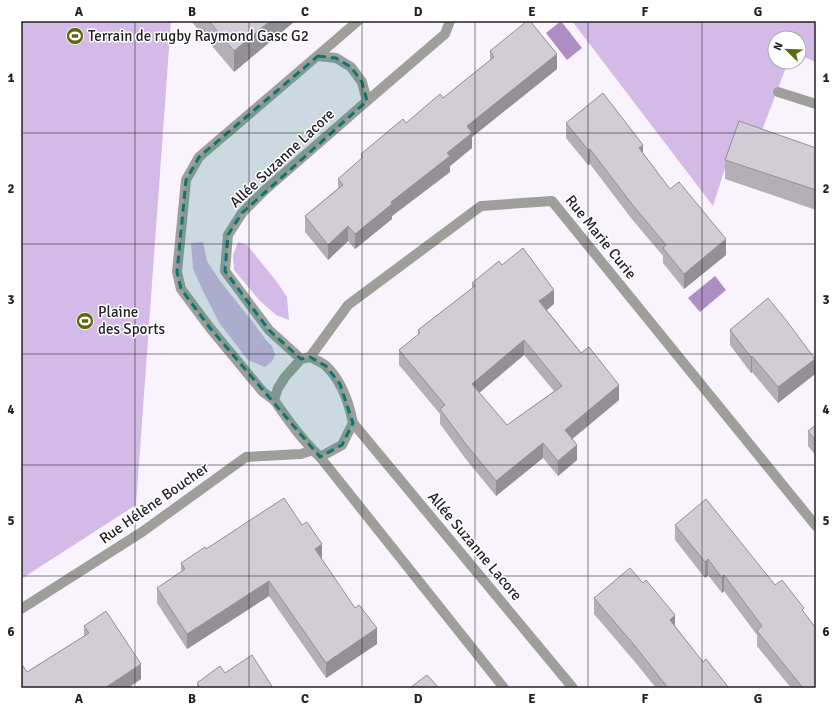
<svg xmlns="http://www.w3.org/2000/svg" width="837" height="709" font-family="Signika,sans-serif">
  <rect width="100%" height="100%" fill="#f9f3fd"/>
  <!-- green -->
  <g fill="#d4bbe7">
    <polygon points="21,21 171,21 136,505 21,579"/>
    <polygon points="572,21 816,21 816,62 799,55 799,38 775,38 775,62 788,62 763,128 735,137 713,206"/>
    <polygon points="203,242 207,261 220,281 252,321 266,340 272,346 275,355 272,361 265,367 248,360 220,324 203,291 193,269 191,243"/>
    <polygon points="238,242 247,245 277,282 287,297 289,320 276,315 260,301 234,270 233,255"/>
  </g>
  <!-- water -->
  <g fill="#ac8ec2">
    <polygon points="561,21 582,48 567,60 546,33"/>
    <polygon points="715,276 726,290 700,312 688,298"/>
  </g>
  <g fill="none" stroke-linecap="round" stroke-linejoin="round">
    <!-- minor -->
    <g stroke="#9e9f9b" stroke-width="10">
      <polyline points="318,56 336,58 351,67 362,82 367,101"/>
      <polyline points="778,92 816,104"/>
      <polyline points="310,357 348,305 481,206 552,201 816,526"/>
      <polyline points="301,359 269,330 225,271 228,235 242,213 265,190 367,101 445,34 450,21"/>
      <polyline points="274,400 263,392 210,328 181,289 177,272 186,180 199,157 358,21"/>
      <path d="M353 423 342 445 320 457C302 440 288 420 274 400L278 388 285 377 301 359 310 357C315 360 322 362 326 366 342 381 349 403 353 423L573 688"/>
      <polyline points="320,457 504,688"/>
      <polyline points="21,609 142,532 246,457 301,454 313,450"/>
    </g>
  </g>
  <!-- wall -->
  <g fill="#b4afb7" fill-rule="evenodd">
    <polygon points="191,21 295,21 234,72"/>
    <polygon points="490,51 557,69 472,137 472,148 450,166 450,172 392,216 392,219 355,249 348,241 328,260 305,232 305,216 338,188 338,179 361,160 361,154 443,98 490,60"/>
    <polygon points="566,123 643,153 670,189 726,255 684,289 663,263 663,256 631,218 590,164 588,165 566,138"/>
    <polygon points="816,148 816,210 725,179 725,160"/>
    <path d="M502 265 554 304 547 310 619 400 572 439 577 460 558 476 543 458 496 496 465 458 440 424V414L399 365V350L418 335V330L472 288V283ZM524 355 554 391 507 425 479 393Z"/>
    <polygon points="730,330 815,374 778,403 752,372 751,373 730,345"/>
    <polygon points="816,425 816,456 808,446 808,431"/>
    <polygon points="675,525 775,585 804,613 816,688 791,688 757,646 757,635 724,591 722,593 708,575 705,578 675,540"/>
    <polygon points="322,559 377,644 326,678 269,596 187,649 157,603 157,588 181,572 181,563"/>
    <polygon points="594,598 675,626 703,662 729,688 656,688 635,662 594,614"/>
    <polygon points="84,626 141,679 128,688 21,688 27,672 84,636"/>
    <polygon points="225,673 273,688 197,688 197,683"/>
  </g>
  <!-- shaded-wall -->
  <g fill="#928f95">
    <polygon points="270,21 295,21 234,72 234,51"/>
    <polygon points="557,54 557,69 472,137 472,148 450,166 450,172 392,216 392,219 355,249 355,234 447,153 467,126"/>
    <polygon points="643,145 643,160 639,148"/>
    <polygon points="590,149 590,164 588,165 588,150"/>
    <polygon points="348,226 348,241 328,260 328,245"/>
    <polygon points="726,239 726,255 684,289 684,274"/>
    <polygon points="554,290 554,304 539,316 539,301"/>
    <polygon points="524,340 524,355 472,399 472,384"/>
    <polygon points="752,356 752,372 751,373 751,357"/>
    <polygon points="815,359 815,374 778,403 778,387"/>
    <polygon points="619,385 619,400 565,445 565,430"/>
    <polygon points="543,443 543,458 496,496 496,481"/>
    <polygon points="577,445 577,460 558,476 558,461"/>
    <polygon points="322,544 322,559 315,549"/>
    <polygon points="708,559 708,575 705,578 705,562"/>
    <polygon points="724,575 724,591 722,593 722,578"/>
    <polygon points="269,581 269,596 187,649 187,634"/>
    <polygon points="675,615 675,631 670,620"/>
    <polygon points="377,628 377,644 326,678 326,663"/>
    <polygon points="141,664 141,679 128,688 105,688"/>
  </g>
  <!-- building -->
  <g fill="#d1ccd5" stroke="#928f95" fill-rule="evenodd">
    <polygon points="209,21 270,21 234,51"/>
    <polygon points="527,21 530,21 557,54 467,126 472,133 447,153 450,156 391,202 392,204 355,234 348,226 328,245 305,216 343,185 338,179 363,157 361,154 403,119 406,123 440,94 443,98 494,57 490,51"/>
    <polygon points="603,93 643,145 639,148 670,189 679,182 726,239 684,274 663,248 666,245 631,203 590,149 588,150 566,123"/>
    <polygon points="739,121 816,148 816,190 725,160"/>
    <path d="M523 248 554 290 539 301 581 353 589 347 619 385 565 430 577 445 558 461 543 443 496 481 465 443 440 409 445 405 399 350 420 333 418 330 475 286 472 283 499 261 502 265ZM524 340 562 386 507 425 472 384Z"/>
    <polygon points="768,298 786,320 815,359 778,387 752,356 751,357 730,330"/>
    <polygon points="816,425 816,441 808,431"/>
    <polygon points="284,498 302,525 307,522 322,544 315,549 355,608 359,605 377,628 326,663 269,581 187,634 157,588 185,569 181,563 205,547 206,549"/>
    <polygon points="706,499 775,585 782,580 804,608 802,610 816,628 816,688 803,688 757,631 762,626 724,575 722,578 708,559 705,562 675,525"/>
    <polygon points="630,568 643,583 646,580 675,615 670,620 703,662 706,659 729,688 668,688 635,646 594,598"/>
    <polygon points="106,611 141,664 105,688 21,688 21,667 23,666 27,672 89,633 84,626"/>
    <polygon points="252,655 273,688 200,688 197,683 220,666 225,673"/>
    <polygon points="427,675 439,688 410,688"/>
  </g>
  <!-- marked area -->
  <path fill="#0f766e" fill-opacity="0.2" stroke="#0f766e" stroke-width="3" stroke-dasharray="8 5" stroke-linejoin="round" d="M318 56 336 58 351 67 362 82 367 101 242 213 228 235 225 271 269 330 301 359 310 357 326 366 340 384 353 423 342 445 320 457 210 328 181 289 177 272 186 180 199 157Z"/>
  <!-- grid -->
  <path fill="none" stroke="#232124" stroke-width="1" stroke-opacity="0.55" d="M135 21V688M249 21V688M362 21V688M475 21V688M588 21V688M702 21V688M21 133H816M21 244H816M21 354H816M21 465H816M21 576H816"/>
  <!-- icons -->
  <defs>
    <symbol id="stadium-disc" viewBox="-11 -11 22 22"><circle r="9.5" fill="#5e690f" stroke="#fff"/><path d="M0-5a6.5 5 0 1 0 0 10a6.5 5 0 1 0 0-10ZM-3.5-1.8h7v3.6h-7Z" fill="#fff"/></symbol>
  </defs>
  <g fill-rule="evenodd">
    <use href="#stadium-disc" x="65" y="26" width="20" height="20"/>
    <use href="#stadium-disc" x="75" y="311" width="20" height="20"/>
  </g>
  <g text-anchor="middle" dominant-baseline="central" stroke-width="3" stroke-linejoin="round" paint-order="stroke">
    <!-- poi labels -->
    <g font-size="15" fill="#232124" stroke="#fff" text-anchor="start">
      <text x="88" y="36">Terrain de rugby Raymond Gasc G2</text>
      <text x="98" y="312">Plaine<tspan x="98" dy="17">des Sports</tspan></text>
    </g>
    <!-- street labels -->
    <g font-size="15" fill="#232124" stroke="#fff">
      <text transform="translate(282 158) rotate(-43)">Allée Suzanne Lacore</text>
      <text transform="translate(601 237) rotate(51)">Rue Marie Curie</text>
      <text transform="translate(154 503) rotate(-35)">Rue Hélène Boucher</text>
      <text transform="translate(475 546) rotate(50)">Allée Suzanne Lacore</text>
    </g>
  </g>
  <!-- border -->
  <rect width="837" height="709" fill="none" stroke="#ffffff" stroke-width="44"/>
  <!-- north arrow -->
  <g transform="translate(787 50) rotate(293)"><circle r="19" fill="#ffffff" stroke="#a7a6a7"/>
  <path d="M0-3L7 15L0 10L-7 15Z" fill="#5e690f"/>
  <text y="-6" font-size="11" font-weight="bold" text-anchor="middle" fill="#232124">N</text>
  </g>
  <rect x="22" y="22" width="793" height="665" fill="none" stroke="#232124" stroke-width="1.5"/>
  <g font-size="13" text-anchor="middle" font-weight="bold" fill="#232124">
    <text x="79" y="16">A</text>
    <text x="192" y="16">B</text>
    <text x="305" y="16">C</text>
    <text x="418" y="16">D</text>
    <text x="532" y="16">E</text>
    <text x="645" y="16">F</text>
    <text x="758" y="16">G</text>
    <text x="11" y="82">1</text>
    <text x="826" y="82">1</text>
    <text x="11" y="193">2</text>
    <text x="826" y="193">2</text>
    <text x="11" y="304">3</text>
    <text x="826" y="304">3</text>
    <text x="11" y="414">4</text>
    <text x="826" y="414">4</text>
    <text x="11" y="525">5</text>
    <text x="826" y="525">5</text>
    <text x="11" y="636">6</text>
    <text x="826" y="636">6</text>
    <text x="79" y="703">A</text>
    <text x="192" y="703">B</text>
    <text x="305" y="703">C</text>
    <text x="418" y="703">D</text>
    <text x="532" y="703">E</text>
    <text x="645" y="703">F</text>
    <text x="758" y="703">G</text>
  </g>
</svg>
